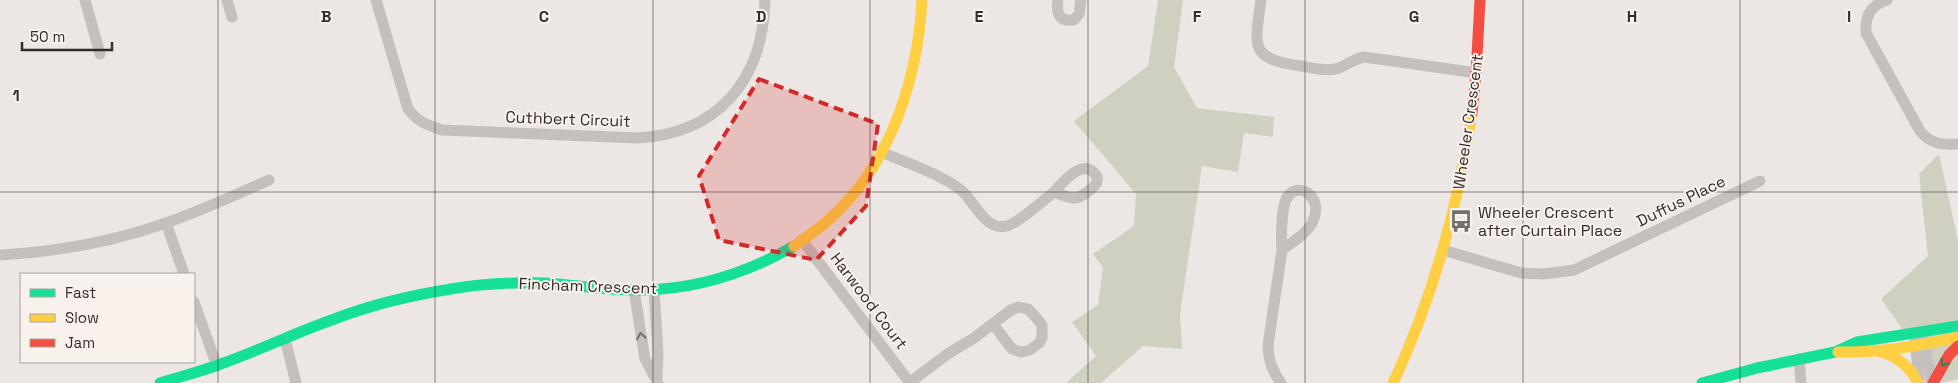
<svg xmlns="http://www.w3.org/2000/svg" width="1958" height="383" font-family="'Space Grotesk',sans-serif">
  <rect width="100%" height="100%" fill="#ece7e4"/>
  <!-- green -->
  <g fill="#cfd0c0">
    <polygon points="1158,0 1183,0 1174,67 1197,108 1274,117 1273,137 1244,133 1238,172 1202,166 1180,314 1182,349 1143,346 1101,383 1066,383 1096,356 1072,322 1098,305 1103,268 1093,254 1134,226 1136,194 1074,121 1148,66"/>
    <polygon points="1939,154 1958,241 1958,379 1941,383 1881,299 1928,256 1919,174"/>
  </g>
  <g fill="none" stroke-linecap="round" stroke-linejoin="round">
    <!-- street -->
    <g stroke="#c6c0bc" stroke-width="11">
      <polyline points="85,0 100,54"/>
      <polyline points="227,0 232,17"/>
      <path d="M376 0 408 109C418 122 427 125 442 130L637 138C718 134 763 80 765 0"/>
      <path d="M1058 0C1056 13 1059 22 1074 20L1079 14 1081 0"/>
      <path d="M1261 0C1255 46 1248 59 1301 66 1313 68 1327 72 1339 68 1348 64 1354 59 1364 57L1477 73"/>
      <path d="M1887 0C1870 5 1865 17 1866 33L1920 131C1931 144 1941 145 1958 144"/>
      <path d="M881 152C902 161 949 177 964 193 976 205 986 231 1007 226 1018 223 1044 200 1054 192 1072 199 1076 202 1091 189 1096 185 1098 182 1097 176 1083 157 1065 180 1054 192"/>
      <polyline points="166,223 184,274"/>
      <polyline points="802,240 910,383"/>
      <polyline points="1443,250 1521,273 1543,274 1574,270 1760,181"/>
      <path d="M0 255C56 252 112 242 166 223 201 211 235 195 269 180"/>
      <polyline points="634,290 645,359 658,383"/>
      <polyline points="654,290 658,353 657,379"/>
      <polyline points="194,302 217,366"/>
      <polyline points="1924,337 1931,383"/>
      <polyline points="285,339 296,383"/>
      <polyline points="1915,340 1919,381"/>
      <polyline points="1799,359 1801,383"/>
      <polyline points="909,383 949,353 974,338 1011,310 1019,307 1028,309 1033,314 1042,325 1042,338 1039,343 1030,350 1021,352 1012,349 993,324"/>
      <path d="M1281 383C1272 371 1268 360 1268 345L1282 250C1281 238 1281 205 1288 196 1299 181 1324 197 1313 221 1308 233 1292 242 1282 250"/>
    </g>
    <!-- fast -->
    <g stroke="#16e098" stroke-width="11">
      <path d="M160 383C179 377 199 372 218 365 258 351 297 332 337 318 374 304 413 295 451 289 482 284 514 282 545 283 578 285 610 291 643 290 697 289 747 273 794 246"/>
      <polyline points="1702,383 1757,368 1835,352 1857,342 1958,326"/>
    </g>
    <!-- slow -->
    <g stroke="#ffcf43" stroke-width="11">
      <path d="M794 246C810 235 825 224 838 211 893 157 918 75 922 0"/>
      <path d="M1878 351C1896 356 1910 366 1918 383"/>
      <path d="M1838 352C1879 353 1918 346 1958 337"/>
      <path d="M1393 383C1433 298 1458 206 1472 113"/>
    </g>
    <!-- jam -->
    <g stroke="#f24e42" stroke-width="11">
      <polyline points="1472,113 1476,74 1480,0"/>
      <polyline points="1933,383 1949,355 1958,346"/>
    </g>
  </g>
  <!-- one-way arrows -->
  <defs><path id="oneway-chevron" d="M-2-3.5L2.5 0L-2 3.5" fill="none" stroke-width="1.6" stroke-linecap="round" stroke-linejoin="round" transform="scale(1.25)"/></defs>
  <use stroke="#776f6c" href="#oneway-chevron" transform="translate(641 336) rotate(-99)"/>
  <use stroke="#268662" href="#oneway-chevron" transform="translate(1944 363) rotate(122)"/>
  <!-- marked area -->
  <path fill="#d62828" fill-opacity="0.2" stroke="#d62828" stroke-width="4" stroke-dasharray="10 6" stroke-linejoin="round" d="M759 79 878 124 866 206 816 260 719 240 699 176Z"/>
  <!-- grid -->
  <path fill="none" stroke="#362d2b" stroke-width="1" stroke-opacity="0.55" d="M218 0V383M435 0V383M653 0V383M870 0V383M1088 0V383M1305 0V383M1523 0V383M1740 0V383M0 192H1958"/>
  <!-- icons -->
  <defs>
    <symbol id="bus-bare" viewBox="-9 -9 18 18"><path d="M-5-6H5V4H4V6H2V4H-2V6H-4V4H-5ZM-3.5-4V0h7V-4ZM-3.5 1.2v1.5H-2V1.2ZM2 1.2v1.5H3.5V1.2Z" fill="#766e6c" stroke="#f8f1ec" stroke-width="2.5" paint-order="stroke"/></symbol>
  </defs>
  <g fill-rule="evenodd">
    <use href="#bus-bare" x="1445" y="205" width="32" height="32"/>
  </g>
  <g text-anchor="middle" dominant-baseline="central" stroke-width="4" stroke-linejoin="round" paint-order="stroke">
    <!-- street labels -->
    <g font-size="16" fill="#362d2b" stroke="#f8f1ec">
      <text transform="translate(568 119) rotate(2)">Cuthbert Circuit</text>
      <text transform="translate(1468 122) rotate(-82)">Wheeler Crescent</text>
      <text transform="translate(1681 201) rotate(-26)">Duffus Place</text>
      <text transform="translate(588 286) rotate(2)">Fincham Crescent</text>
      <text transform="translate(869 301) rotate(53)">Harwood Court</text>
    </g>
    <!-- poi labels -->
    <g font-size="16" fill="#362d2b" stroke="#f8f1ec" text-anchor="start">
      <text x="1478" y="212">Wheeler Crescent<tspan x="1478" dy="18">after Curtain Place</tspan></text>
    </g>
  </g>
  <g font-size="16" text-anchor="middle" font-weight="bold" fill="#362d2b" stroke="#f8f1ec" stroke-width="4" stroke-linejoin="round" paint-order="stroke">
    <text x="326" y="22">B</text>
    <text x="544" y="22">C</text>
    <text x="761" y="22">D</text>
    <text x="979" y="22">E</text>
    <text x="1197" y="22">F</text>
    <text x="1414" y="22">G</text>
    <text x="1632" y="22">H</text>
    <text x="1849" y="22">I</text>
    <text x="16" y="101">1</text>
  </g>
  <!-- legend -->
  <rect x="20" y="273" width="175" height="90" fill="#f8f1ec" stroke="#aaa39f"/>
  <rect x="30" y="289" width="25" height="8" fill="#16e098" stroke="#aaa39f"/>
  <text x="65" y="298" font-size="15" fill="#362d2b">Fast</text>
  <rect x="30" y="314" width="25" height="8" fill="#ffcf43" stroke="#aaa39f"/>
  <text x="65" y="323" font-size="15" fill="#362d2b">Slow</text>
  <rect x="30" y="339" width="25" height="8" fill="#f24e42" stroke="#aaa39f"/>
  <text x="65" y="348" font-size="15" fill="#362d2b">Jam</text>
  <!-- scale -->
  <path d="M22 42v8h90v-8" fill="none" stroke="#362d2b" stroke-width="2.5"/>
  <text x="30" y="42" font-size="15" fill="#362d2b" stroke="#f8f1ec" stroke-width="4" paint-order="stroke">50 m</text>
</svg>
